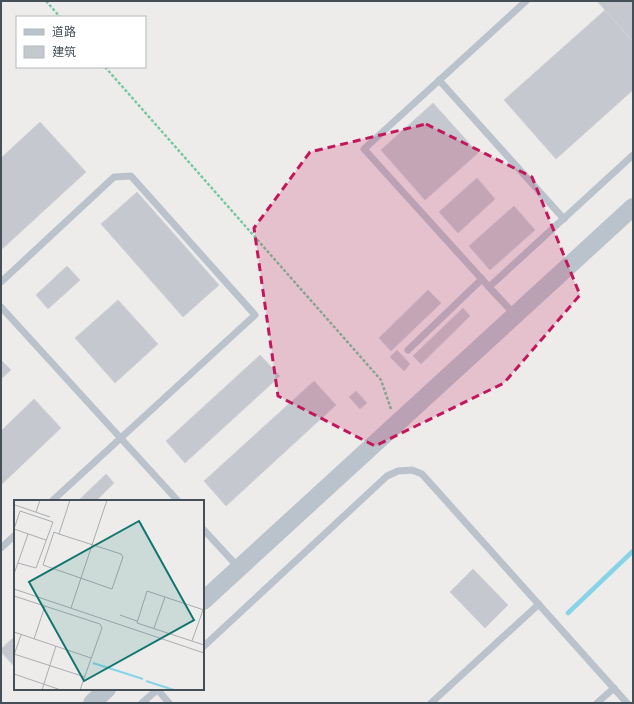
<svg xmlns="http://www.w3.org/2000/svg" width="634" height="704" font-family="Jost,'Noto Sans SC',sans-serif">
  <rect width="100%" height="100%" fill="#eeebeb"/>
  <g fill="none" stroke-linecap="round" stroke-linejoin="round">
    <!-- stream -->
    <polyline stroke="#87d4e8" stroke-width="4.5" points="568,613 633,551"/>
  </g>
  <!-- building -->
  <g fill="#c5c8ce" stroke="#cfd2d7">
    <polygon points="597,1 633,1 633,42 605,10"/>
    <polygon points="605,10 633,42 633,90 556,159 504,100"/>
    <polygon points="433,103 478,153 425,200 381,150"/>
    <polygon points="40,122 86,172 1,250 1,158"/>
    <polygon points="477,178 495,199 458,233 439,212"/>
    <polygon points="137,192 219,285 183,317 101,224"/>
    <polygon points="514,206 535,230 490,270 469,246"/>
    <polygon points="67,266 80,280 48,309 36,295"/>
    <polygon points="428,290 441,303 391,351 379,338"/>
    <polygon points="118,300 158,344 115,383 75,338"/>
    <polygon points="463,308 470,316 421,364 413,356"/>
    <polygon points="397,350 410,364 404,371 390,357"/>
    <polygon points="260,355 280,376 185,463 166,441"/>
    <polygon points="1,360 11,370 1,379"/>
    <polygon points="314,381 336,405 226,506 204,481"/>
    <polygon points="356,391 367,403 360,409 349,397"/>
    <polygon points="34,399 61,428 1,485 1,431"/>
    <polygon points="106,474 114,483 96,501 78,501"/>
    <polygon points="473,569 508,605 485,628 450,592"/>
    <polygon points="15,636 15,667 1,652 1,649"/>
  </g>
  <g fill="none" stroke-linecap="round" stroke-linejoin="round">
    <!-- path -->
    <g stroke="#73c99e" stroke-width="2.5" stroke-dasharray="3 2" stroke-linecap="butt">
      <polyline points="46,1 60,17"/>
      <polyline points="105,67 381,380 391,409"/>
    </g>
    <!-- service -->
    <g stroke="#bac3cb" stroke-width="7">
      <polyline points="526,1 364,149 489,287 633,155"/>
      <polyline points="439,80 564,219"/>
      <polyline points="1,282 114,177 131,176 255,315 52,501"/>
      <polyline points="489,287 515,315"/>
      <polyline points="1,307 178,501"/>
      <polyline points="408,350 482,279"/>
      <polyline points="203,529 239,568"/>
      <polyline points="1,548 15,535"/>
      <polyline points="203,647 387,476 398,471 412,470 422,474 627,703"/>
      <polyline points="157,689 169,703"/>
      <polyline points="142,703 158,689"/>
      <polyline points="431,703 539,604"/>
      <polyline points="597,703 614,688"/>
    </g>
    <!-- tertiary -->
    <g stroke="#bac3cb" stroke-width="18">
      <polyline points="203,601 633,207"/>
      <polyline points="92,703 107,689"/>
    </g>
  </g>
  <!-- marked area -->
  <path fill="#c2185b" fill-opacity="0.2" stroke="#c2185b" stroke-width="3" stroke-dasharray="8 5" stroke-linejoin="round" d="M426 124 532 177 580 295 504 383 375 446 278 396 254 228 310 152Z"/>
  <!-- overview -->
  <g transform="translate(14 500)">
    <rect width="190" height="190" fill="#eeebeb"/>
    <path fill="none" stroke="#87d4e8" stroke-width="2" d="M79 163 129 179M132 181 160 190"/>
    <path fill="none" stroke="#aaadb0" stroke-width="1" d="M1 5 36 17M22 12 26 0M0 29 6 11 39 22 22 68 4 63M0 29 32 40M45 34 40 32 29 65 98 89 109 57 107 54 45 34 56 0M0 74 14 34M0 89 190 153M0 96 86 124 88 128 66 190M57 108 93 0M190 110 133 91 123 123 190 145M106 115 123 121M140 128 151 97M0 132 77 158M20 139 31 106M178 141 189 110M0 154 71 177M0 155 7 135M0 174 47 190M28 190 42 146"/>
    <path fill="#0f766e" fill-opacity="0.15" stroke="#0f766e" stroke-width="2" d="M125 21 180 120 70 181 15 82Z"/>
    <rect width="190" height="190" fill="none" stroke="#444f58" stroke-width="2"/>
  </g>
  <!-- border -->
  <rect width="634" height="704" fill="none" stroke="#444f58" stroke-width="4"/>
  <!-- legend -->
  <rect x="16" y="16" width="130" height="52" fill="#ffffff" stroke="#b4b9bc"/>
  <rect x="24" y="29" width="20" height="6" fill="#bac3cb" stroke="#b4b9bc"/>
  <text x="52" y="36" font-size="12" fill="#444f58">道路</text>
  <rect x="24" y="46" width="20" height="12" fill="#c5c8ce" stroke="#b4b9bc"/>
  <text x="52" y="56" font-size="12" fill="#444f58">建筑</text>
</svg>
